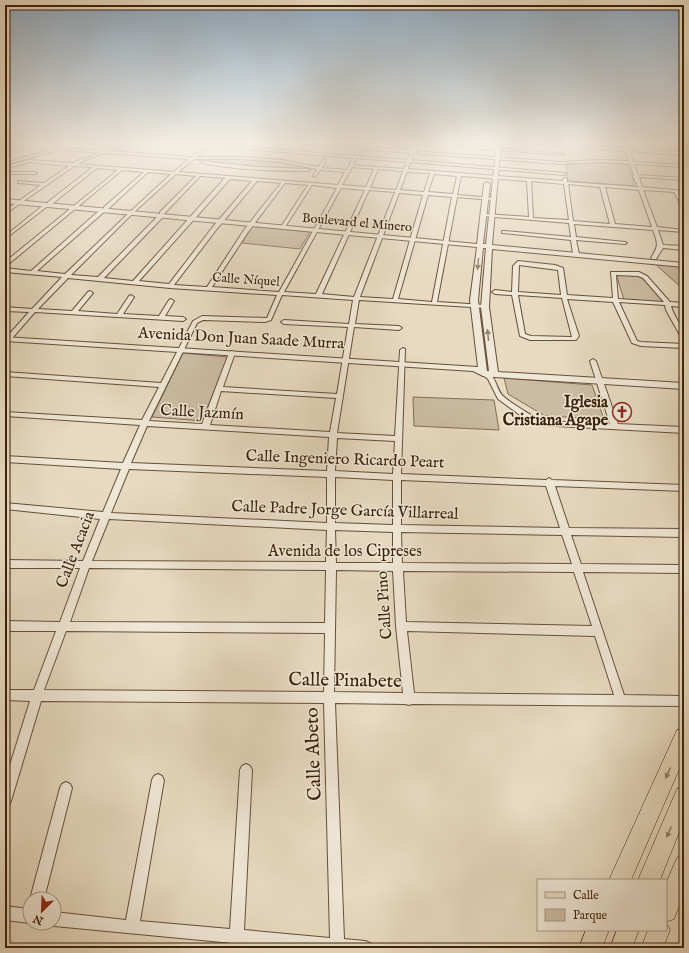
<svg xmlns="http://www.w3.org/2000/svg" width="689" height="953" font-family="'IM FELL English',serif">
  <rect width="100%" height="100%" fill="#e7dac1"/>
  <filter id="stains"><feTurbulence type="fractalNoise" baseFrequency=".005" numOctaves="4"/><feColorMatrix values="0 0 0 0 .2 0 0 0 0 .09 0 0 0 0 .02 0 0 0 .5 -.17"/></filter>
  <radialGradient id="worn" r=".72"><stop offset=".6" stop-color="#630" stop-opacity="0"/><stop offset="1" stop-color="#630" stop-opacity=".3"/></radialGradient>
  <!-- green -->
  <g fill="#cabba2" stroke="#836e56">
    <path d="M196 158C236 158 274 160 313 167L311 169C273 169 234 167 196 160Z"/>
    <polygon points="598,161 627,163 634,182 634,186 568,181 566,165"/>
    <polygon points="252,226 310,232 300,249 242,243"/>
    <polygon points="655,264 684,267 684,290"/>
    <polygon points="616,274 640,276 666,302 624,300"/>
    <polygon points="183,353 228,357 202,421 152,417"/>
    <polygon points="504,378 592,385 604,419 545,416 508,394"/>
    <polygon points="413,397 494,400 499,430 414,426"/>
  </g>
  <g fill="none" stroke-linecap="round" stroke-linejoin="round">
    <defs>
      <g id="pedestrian">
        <polygon points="74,142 77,142 65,148 5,165 5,163 63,146"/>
        <polygon points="104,151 106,152 85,160 83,159"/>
      </g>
      <g id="minor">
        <path d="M126 142H131L109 151 192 157 207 146 175 142H190L355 156 359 149 287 142 360 146 362 142H366L363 147 411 150 414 144 405 142H421L565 154 563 155 417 144 415 151 560 162 601 160 629 161 625 151 519 142H536L624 148 622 142H626L628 149 651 150 648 142H652L655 151 679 152 673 142H677L684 153V155H682L629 151 633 162 684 165V167L634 164 638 175 684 178V180L639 177 642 187 684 191V193H678L684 203V208L682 207 674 192 643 190 657 227 684 230V232L658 230 663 245 684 246V250L663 248 656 259H652L651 258C659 245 658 244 653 230L574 224 576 237 625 242 627 243 625 244 576 240 579 254 576 256 573 254 571 240 502 233V231H504L571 237 569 223 482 216V215L484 214 529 217 527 181 461 176 457 195 493 198 495 199 493 200 457 197 437 302 485 305 488 307 487 308 359 300 355 324 399 326 402 328 399 330 354 327 337 433 395 436 400 350 403 348 405 349 401 474 546 480 549 478 552 480 684 485V491L555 486 569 528 684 529V537L571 535 581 564 684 565V573L583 572 624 695 684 696V706L412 704 409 705 405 704 335 703 344 939 365 941 370 943 372 948H285L54 926 49 923H54V912L126 920 152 780 154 776 158 774 162 776 164 780 140 921 230 929 240 770 242 766 246 764 250 766 252 770 244 930 330 938 324 703 41 701 11 801 9 805 5 807V781L30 701 5 700V690H34L56 631H5V621L60 622 80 568H5V560L83 561 100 519 5 509V503L103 512 121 469 5 462V456L123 463 140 425 5 416V412L142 420 159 387 5 376V372L161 383 193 321 202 316 267 318 277 295 170 288 68 278 38 309 72 311 88 292 90 291 93 293 78 311 117 314 129 296 131 295 134 297 123 314 159 316 169 300 171 299 174 301 165 316 183 317 186 319 183 321 35 312 7 344 5 345V339L29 312 5 311V307L32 309 62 277 5 272V268L31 271 101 209H105V211L37 271 65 274 130 212 171 174 148 172 108 209H104V207L144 172 122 170 5 267V262L118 170 97 168 52 204H48V202L93 167 74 166 5 214V211L41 185 19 183H18V181L44 183 69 166 28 162 5 169V167L28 160 73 163 84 158 85 160 78 164 174 172 189 159 5 146V144L105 151ZM211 146 353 158 347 170 322 168 326 160 324 159 318 167 282 160 241 157H197ZM362 149 410 153 407 160 358 156ZM414 153 560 164 601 162 630 164 634 175 633 176 638 187 567 182V179L565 178 563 179V181L408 169 410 162 564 175 566 174 564 173 411 160ZM357 158 406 162 404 169 353 165ZM194 159H241L282 162 317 169 313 176 315 177 320 170 345 172 338 185 178 172ZM352 167 374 169 366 187 342 185ZM378 169 403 171 396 190 370 188ZM407 172 430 173 424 192 400 190ZM176 174 196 176 160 212V214H164L200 176 225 178 133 281 104 278 163 217V215H159L98 277 71 275 133 213ZM434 174 457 176 453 194 428 192ZM230 179 252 181 212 228 169 284 139 281ZM257 181 281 183 244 230 207 287 174 285 216 230ZM531 181 564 184 569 220 533 218ZM285 183 308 185 281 227 283 228 285 227 312 185 337 188 279 292 212 287 248 232ZM568 184 600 187 610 224 573 221ZM605 187 639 190 652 227 615 224ZM341 188 365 190 316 294 284 292ZM369 190 395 192 354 297 322 294ZM399 193 423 195 393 299 360 297ZM428 195 452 197 432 302 398 299ZM282 295 353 300 349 324 284 320 281 322 284 324 348 327 337 394 223 387 235 353 232 351 229 353 202 424 149 421 197 323 203 320 265 322 271 320ZM221 391 336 398 330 432 210 425ZM147 426 329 437 327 471 131 463ZM337 438 395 441 393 474 335 471ZM129 469 327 477V523L111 513ZM335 477 393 480V525L335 523ZM401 480 546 486 560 528 401 525ZM109 519 327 530 326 562 92 561ZM335 530 393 532V563H336ZM401 532 562 535 572 564 402 563ZM89 568 326 570 325 623 70 622ZM336 570 393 571 396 626 403 693 334 692ZM403 571 574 572 592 626 406 622ZM66 631 325 633 324 692 44 690ZM407 631 595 636 614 695 414 693Z"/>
        <path d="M203 161 256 167 308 169 310 170 308 171C273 171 236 170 202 163Z"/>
        <polygon points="5,172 35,172 37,173 35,174 5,174"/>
        <polygon points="45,204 49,205 5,239 5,236"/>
        <path d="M518 261 555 265 563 268 567 295 613 298 611 272H639L647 276 670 302 684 303V307L671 306C674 318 684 326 684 339L681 337 666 310 665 305 619 302 637 341 641 342 684 344V348L641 346 632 343 613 302 567 299 579 336 576 340H530L520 336 512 295 495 294 492 292 495 290 512 292 513 266ZM519 265 558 270 561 295 518 292ZM616 275 638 276 643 278 664 302 618 299ZM518 295 562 298 572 337 531 336 525 334Z"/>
        <polygon points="5,291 8,293 8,296 5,298"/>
        <path d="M593 359 596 361 618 424 684 427V433L539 425 527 420 498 399 488 379 480 373 483 371C498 376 494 385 502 395 509 402 533 417 543 421L610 424 590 361Z"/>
        <polygon points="66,782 70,784 72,788 44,899 30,899 60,788 62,784"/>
        <polygon points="5,906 30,909 30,923 5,920"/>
      </g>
      <path id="tertiary" d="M497 142H501L492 245 684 263V267L492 249 489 307 498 372 684 383V389L494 377 483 376 473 371 5 341V337L478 367 470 300 477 247 5 203V199L477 244 484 184 487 182 490 184 483 244H486ZM483 248H486L481 307 489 371H487L478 300Z"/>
      <g id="primary">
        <polygon points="684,728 684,758 631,880 609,880 677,730"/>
        <polygon points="684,786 684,820 660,880 638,880 677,789"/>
        <polygon points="684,854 684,893 674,919 666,922 670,930 663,948 641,948 648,930 666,930 666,883 677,858"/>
        <polygon points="586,930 609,930 602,948 579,948"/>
        <polygon points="617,930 639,930 632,948 610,948"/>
      </g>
    </defs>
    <!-- pedestrian casing -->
    <use href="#pedestrian" stroke="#674f37" stroke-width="2"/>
    <!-- minor casing -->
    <use href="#minor" stroke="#674f37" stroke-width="2"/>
    <!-- tertiary casing -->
    <use href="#tertiary" stroke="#674f37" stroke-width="2"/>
    <!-- primary casing -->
    <use href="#primary" stroke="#3c2109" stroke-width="1"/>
    <!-- pedestrian -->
    <use href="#pedestrian" fill="#efe7d7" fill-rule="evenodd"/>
    <!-- minor -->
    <use href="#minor" fill="#efe7d7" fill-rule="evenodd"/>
    <!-- tertiary -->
    <use href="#tertiary" fill="#efe7d7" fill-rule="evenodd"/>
    <!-- primary -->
    <use href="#primary" fill="#e7dac1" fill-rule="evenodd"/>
  </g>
  <!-- one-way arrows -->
  <defs><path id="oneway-solid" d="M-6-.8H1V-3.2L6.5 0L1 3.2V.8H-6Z"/></defs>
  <g fill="#968470">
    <use href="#oneway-solid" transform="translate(478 264) rotate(96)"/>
    <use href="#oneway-solid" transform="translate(488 335) rotate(-96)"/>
  </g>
  <g fill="#927e65">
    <use href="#oneway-solid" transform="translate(668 773) rotate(114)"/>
    <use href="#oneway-solid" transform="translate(669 832) rotate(113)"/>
  </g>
  <!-- sky -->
  <linearGradient id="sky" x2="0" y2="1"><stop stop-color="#90aabf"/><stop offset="0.52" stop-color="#f4eee3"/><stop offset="1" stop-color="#f4eee3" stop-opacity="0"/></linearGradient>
  <rect width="689" height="275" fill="url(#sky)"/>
  <!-- icons -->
  <defs>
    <symbol id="church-ring" viewBox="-11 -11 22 22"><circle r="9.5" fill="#efe7d7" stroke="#8f2418" stroke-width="1.5"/><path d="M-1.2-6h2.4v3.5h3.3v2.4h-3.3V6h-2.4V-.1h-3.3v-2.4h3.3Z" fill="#8f2418"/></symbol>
  </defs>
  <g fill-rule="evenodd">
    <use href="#church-ring" x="611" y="401" width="22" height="22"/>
  </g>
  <g text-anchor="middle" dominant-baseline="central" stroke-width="3" stroke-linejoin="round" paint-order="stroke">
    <!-- far-street labels -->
    <g font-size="13" fill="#3c2109" stroke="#efe7d7">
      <text transform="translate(357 223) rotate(5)">Boulevard el Minero</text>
      <text transform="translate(246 280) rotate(4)">Calle Níquel</text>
    </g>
    <!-- street labels -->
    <g font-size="16" fill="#3c2109" stroke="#efe7d7">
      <text transform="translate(241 339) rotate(3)">Avenida Don Juan Saade Murra</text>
      <text transform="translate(202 413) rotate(3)">Calle Jazmín</text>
      <text transform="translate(345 460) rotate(2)">Calle Ingeniero Ricardo Peart</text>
      <text transform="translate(345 511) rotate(2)">Calle Padre Jorge García Villarreal</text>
      <text transform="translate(76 550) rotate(-69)">Calle Acacia</text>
      <text x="345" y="552">Avenida de los Cipreses</text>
      <text transform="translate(385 605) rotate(-94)">Calle Pino</text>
    </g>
    <!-- poi labels -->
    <g font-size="16" font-weight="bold" fill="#3c2109" stroke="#efe7d7" text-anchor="end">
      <text x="608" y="403">Iglesia<tspan x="608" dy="18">Cristiana Agape</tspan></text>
    </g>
    <!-- near-street labels -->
    <g font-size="19" fill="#3c2109" stroke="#efe7d7">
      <text transform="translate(345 681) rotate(1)">Calle Pinabete</text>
      <text transform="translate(314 754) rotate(-92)">Calle Abeto</text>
    </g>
  </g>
  <!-- margin -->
  <rect width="689" height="953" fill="none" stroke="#e7dac1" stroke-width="20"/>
  <rect x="6" y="6" width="677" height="941" fill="none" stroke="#3c2109" stroke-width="2"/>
  <rect x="10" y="10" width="669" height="933" fill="none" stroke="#3c2109"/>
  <!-- legend -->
  <rect x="537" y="879" width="130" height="52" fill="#efe7d7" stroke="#a79885"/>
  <rect x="545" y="892" width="20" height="6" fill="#e7dac1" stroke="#a79885"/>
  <text x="573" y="899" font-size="12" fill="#3c2109">Calle</text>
  <rect x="545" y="909" width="20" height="12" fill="#cabba2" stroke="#a79885"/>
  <text x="573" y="919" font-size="12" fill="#3c2109">Parque</text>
  <!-- north arrow -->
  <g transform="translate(42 911) rotate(204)"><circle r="19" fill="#efe7d7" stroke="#a79885"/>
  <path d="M0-3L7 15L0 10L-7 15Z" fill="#8f2418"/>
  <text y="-6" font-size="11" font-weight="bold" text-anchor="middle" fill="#3c2109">N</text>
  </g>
  <rect width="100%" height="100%" filter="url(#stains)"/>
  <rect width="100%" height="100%" fill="url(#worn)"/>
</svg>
